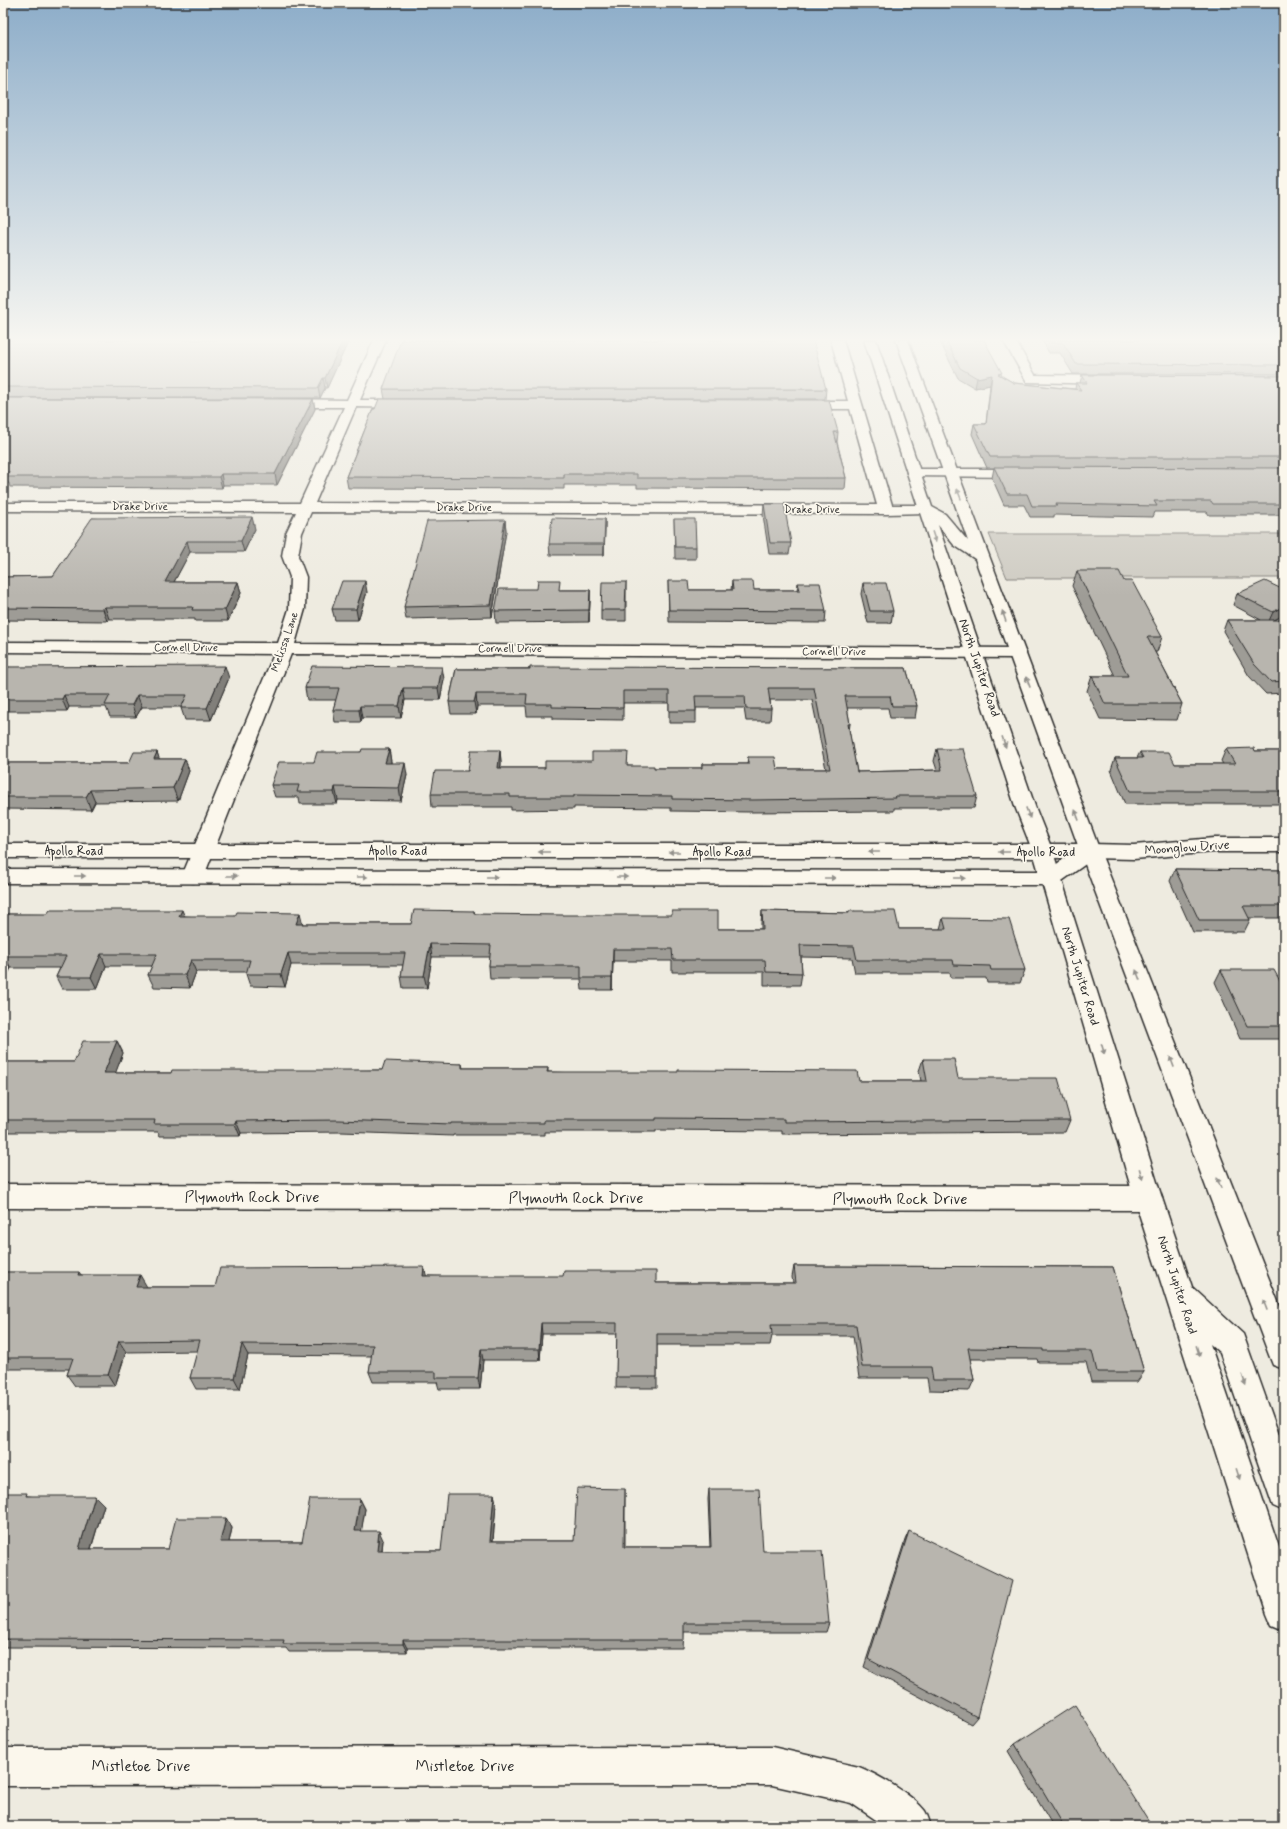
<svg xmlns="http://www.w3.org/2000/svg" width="1287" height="1829" font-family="Mynerve,sans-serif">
  <rect width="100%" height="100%" fill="#eeebe0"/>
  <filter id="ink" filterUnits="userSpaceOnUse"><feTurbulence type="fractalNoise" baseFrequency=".025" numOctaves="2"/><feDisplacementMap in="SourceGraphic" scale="8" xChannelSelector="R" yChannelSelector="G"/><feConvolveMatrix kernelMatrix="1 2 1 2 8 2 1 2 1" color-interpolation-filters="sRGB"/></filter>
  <g filter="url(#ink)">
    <!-- green -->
    <polygon fill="#cecbc2" stroke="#7c7b76" points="989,534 1284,534 1284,578 1007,578"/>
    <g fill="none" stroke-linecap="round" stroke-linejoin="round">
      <defs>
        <g id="minor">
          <polygon points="374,340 386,340 360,400 408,400 413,401 414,404 413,407 408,408 356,407 315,503 877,505 850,409 800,409 795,408 794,405 795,402 800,401 848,401 831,340 843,340 892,505 925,505 930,506 932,509 930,512 925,513 886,514 311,512 302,533 298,556 306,577 305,609 295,644 1017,648 1023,649 1026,653 1023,657 1017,658 291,654 204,876 201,881 193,883 185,881 182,876 274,654 3,652 3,642 278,643 289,609 290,577 282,556 286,533 296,512 3,511 3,503 300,503 344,407 284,407 279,406 278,403 279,400 284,399 347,400"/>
          <polygon points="1003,340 1015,340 1035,375 1111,376 1115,377 1117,380 1115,383 1111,384 1027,382"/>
          <polygon points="914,469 1023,469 1028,470 1030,473 1028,476 1023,477 909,476 907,473 909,470"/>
          <polygon points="1214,838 1284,838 1284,852 1214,852 1134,859 1090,858 1083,856 1080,851 1083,846 1090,844 1134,845"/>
          <polygon points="3,1184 1148,1186 1158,1190 1162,1198 1158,1206 1148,1210 3,1208"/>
          <path d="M772 1747 859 1767C878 1775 913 1795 925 1811 928 1816 929 1821 931 1826H885L851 1803 772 1785 3 1786V1748Z"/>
        </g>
        <polygon id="tertiary" points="3,844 1090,844 1097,846 1100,851 1097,856 1059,883 1051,885 3,883 3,869 1047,871 1065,858 3,858"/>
        <polygon id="primary" points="864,340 876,340 932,507 945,514 968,541 896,340 908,340 1100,851 1284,1317 1284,1369 1273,1365 1269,1355 1080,851 975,559 954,545 938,525 1036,809 1053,852 1162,1198 1192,1287 1243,1334 1284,1449 1284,1511 1273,1506 1220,1353 1210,1344 1284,1562 1284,1631 1272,1626 1267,1614 1134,1198 1033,852 1016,809"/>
      </defs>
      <!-- minor casing -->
      <use href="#minor" stroke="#2b2b2b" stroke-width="3"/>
      <!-- tertiary casing -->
      <use href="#tertiary" stroke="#2b2b2b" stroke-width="3"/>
      <!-- primary casing -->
      <use href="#primary" stroke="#2b2b2b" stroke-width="3"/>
      <!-- minor -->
      <use href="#minor" fill="#fbf7ec" fill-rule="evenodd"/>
      <!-- tertiary -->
      <use href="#tertiary" fill="#fbf7ec" fill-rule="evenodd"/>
      <!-- primary -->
      <use href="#primary" fill="#fbf7ec" fill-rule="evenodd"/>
    </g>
    <!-- wall -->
    <g fill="#9e9c96" stroke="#2b2b2b">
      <polygon points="3,340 349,340 327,388 325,388 320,398 3,398"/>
      <polygon points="939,340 984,340 1002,376 1014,383 1075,389 1076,383 1080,383 1082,375 1284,376 1284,515 1209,515 1207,512 1155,512 1153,517 1054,515 1054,517 1030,517 1024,505 1004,505 992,478 994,468 987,468 972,434 974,424 986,424 990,385 975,388 958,378"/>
      <polygon points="1042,340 1284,340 1284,374 1073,374 1060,353 1049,353"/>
      <polygon points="383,389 826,389 825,399 385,399"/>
      <polygon points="3,398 313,399 315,409 277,485 223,485 222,488 10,487 9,483 3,483"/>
      <polygon points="373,409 838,432 837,442 846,478 845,489 637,488 637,485 564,485 564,489 348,488 346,477"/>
      <polygon points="764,504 791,543 789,554 769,554 763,515"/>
      <polygon points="92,518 255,529 244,552 190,552 174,582 238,582 241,593 228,621 195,621 195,619 109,619 107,621 3,620 3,577 53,576"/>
      <polygon points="605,519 605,530 604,555 550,555 549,544"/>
      <polygon points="674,519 696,547 696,559 675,559"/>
      <polygon points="505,520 506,531 492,617 406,619 404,607"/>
      <polygon points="1077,571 1124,581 1162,637 1157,652 1155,652 1182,704 1177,720 1100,719 1087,691 1092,676 1115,676 1072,586"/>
      <polygon points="668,581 689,590 731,590 732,581 754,590 797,590 798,583 826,611 825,623 669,622"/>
      <polygon points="626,582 626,621 601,621 601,610"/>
      <polygon points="863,583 893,611 891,623 868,623 861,594"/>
      <polygon points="561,590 590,590 590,601 589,622 496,623 495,611"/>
      <polygon points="1284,590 1284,615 1275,620 1284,625 1284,693 1266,694 1249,676 1223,631 1227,620 1261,620 1233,605 1237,594"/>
      <polygon points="367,592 358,620 335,620 332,609"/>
      <polygon points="3,667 229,678 211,720 185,720 181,708 181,707 142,707 136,717 110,717 106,707 69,707 67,711 3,711"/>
      <polygon points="906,668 917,706 915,718 890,718 888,708 847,708 850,724 849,731 857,772 937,770 934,761 937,749 977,796 974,808 894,808 894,811 751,812 671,811 671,808 574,807 574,809 511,810 511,807 432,807 431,794 500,750 501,762 501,768 545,768 628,766 654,768 702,768 702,764 747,764 748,757 777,769 826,769 812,700 770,700 771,709 770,721 746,721 744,708 696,708 696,723 669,723 669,703 623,703 623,720 553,719 553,716 527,716 526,706 477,706 476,714 451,714 449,702 456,669"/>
      <polygon points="444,679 440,700 405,700 401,718 362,718 361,722 335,722 333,710 336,700 307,700 305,688"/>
      <polygon points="389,749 391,762 391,763 407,775 401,801 338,800 337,804 300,804 299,797 275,797 271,785 314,762 361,752"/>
      <polygon points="1226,749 1255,751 1284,751 1284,804 1125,804 1111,770 1115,758 1137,758 1140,752 1175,764 1223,764 1221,761"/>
      <polygon points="157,752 159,759 185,759 189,771 178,801 95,802 91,810 3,809 3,763 129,763"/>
      <polygon points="1175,869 1284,870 1284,918 1249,918 1250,920 1244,932 1193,932 1170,881"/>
      <polygon points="474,911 475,914 718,929 761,929 761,923 762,911 848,913 849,911 899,929 940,929 943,918 1025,970 1020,983 987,983 986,978 951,978 950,973 855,973 852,958 801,957 802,973 800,985 764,985 764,972 672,972 672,961 613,961 612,990 582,990 581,979 490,979 489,966 490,957 432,957 427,988 403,988 401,976 403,965 291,965 285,987 250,986 246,974 247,972 196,972 190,988 154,987 148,975 152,966 106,966 97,989 62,989 56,977 60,968 11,968 3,983 3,914 184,916 303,924 411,924"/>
      <polygon points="1221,970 1281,983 1284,983 1284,1039 1240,1039 1215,982"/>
      <polygon points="117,1041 123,1053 115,1073 171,1073 382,1070 462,1064 463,1068 548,1068 548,1072 859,1081 921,1081 919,1071 923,1059 958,1078 1070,1120 1065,1132 782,1134 782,1131 656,1130 656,1132 545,1132 545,1135 453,1135 453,1136 341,1132 241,1133 240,1136 160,1136 158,1132 3,1132 3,1062 74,1062"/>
      <polygon points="794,1266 1113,1267 1144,1372 1137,1382 1091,1382 1086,1362 1038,1362 1037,1359 970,1359 974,1380 969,1391 929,1390 927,1378 859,1378 853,1336 772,1336 770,1345 657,1345 657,1388 616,1388 617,1334 542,1334 540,1360 483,1360 480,1389 439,1389 437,1382 373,1382 369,1372 372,1356 248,1355 240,1389 196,1389 190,1378 198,1351 126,1352 115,1386 75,1386 67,1375 69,1369 8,1369 3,1382 3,1272 82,1275 147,1287 146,1287 215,1287 427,1276 656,1283 793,1283 792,1277"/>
      <polygon points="625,1489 625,1547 710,1547 708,1499 709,1489 763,1551 829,1623 826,1632 684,1632 683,1648 407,1648 407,1652 289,1652 286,1648 3,1647 3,1493 104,1505 91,1549 168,1549 226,1518 232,1528 229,1542 302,1542 360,1499 365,1509 361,1531 383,1540 382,1551 441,1551 494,1494 496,1504 493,1541 574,1541"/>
      <polygon points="909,1531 977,1717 971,1724 864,1667 905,1540"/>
      <polygon points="1015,1744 1152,1826 1053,1826 1008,1751"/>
    </g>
    <!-- shaded-wall -->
    <g fill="#817f7a" stroke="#2b2b2b">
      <polygon points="343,340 349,340 327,388 325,378"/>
      <polygon points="992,375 990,385 975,388 977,378"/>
      <polygon points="323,378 325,388 320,398 318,388"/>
      <polygon points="313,399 315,409 277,485 275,474"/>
      <polygon points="221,474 223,485 222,488 219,477"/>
      <polygon points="252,517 255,529 244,552 241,541"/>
      <polygon points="605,519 605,530 604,555 604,544"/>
      <polygon points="505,520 506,531 492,617 491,605"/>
      <polygon points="187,541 190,552 168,593 165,582"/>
      <polygon points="365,581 367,592 358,620 356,609"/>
      <polygon points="238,582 241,593 228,621 225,610"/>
      <polygon points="590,590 590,601 589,622 589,610"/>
      <polygon points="1284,606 1284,615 1268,623 1273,612"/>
      <polygon points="105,607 109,619 107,621 103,609"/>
      <polygon points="225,666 229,678 211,720 207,708"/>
      <polygon points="442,667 444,679 440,700 438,688"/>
      <polygon points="403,688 405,700 401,718 399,706"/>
      <polygon points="476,694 477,706 476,714 474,702"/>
      <polygon points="64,695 69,707 67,711 62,699"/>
      <polygon points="137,695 142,707 136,717 132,705"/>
      <polygon points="360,706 362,718 361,722 359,710"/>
      <polygon points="389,749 391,762 387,775 385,763"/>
      <polygon points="500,750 501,762 499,780 498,768"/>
      <polygon points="157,752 161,764 154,759"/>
      <polygon points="185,759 189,771 178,801 173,788"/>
      <polygon points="405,763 407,775 401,801 399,788"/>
      <polygon points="335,787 338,800 337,804 334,792"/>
      <polygon points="90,790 95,802 91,810 86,797"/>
      <polygon points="182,910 187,922 179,916"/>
      <polygon points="300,913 303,925 296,924"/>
      <polygon points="430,944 432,957 427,988 424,976"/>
      <polygon points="613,949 613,961 612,990 612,978"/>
      <polygon points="288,953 291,965 285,987 281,974"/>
      <polygon points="101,954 106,966 97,989 91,977"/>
      <polygon points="4,956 11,968 3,983 3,957"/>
      <polygon points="191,960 196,972 190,988 185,975"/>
      <polygon points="117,1041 123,1053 111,1085 104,1073"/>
      <polygon points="236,1121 241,1133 240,1136 235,1124"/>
      <polygon points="424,1267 427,1278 423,1276"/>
      <polygon points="79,1272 87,1283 78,1275"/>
      <polygon points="140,1275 147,1287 143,1298 136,1287"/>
      <polygon points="541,1323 542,1334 540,1360 539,1349"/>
      <polygon points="119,1341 126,1352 115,1386 108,1375"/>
      <polygon points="242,1344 248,1355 240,1389 234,1378"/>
      <polygon points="481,1349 483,1360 480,1389 478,1378"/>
      <polygon points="3,1362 8,1369 3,1382"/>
      <polygon points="494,1494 496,1504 492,1550 490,1541"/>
      <polygon points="95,1496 104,1505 88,1558 79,1549"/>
      <polygon points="360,1499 365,1509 360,1540 355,1531"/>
      <polygon points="226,1518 232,1528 227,1551 220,1542"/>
      <polygon points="379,1531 383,1540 381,1560 377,1551"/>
      <polygon points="403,1640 407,1648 407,1652 403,1644"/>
    </g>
    <!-- building -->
    <g fill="#b8b5ae" stroke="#2b2b2b">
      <polygon points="3,340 343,340 325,378 323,378 318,388 3,387"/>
      <polygon points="401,340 813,340 826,389 383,389"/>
      <polygon points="946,340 984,340 1002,373 998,374 1014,383 1081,390 1076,383 1087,383 1082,375 1284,376 1284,457 990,457 974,424 986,424 992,375 977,378 960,368"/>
      <polygon points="1050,340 1284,340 1284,365 1076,364 1063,343 1051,343"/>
      <polygon points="3,398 313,399 275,474 221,474 219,477 6,477 10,472 3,472"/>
      <polygon points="379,399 829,400 838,432 834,432 846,478 637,478 637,474 564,474 564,478 346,477 373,409 375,409"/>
      <polygon points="994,467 1284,468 1284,504 1213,504 1211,501 1154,501 1157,506 1056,504 1057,506 1032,506 1027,494 1007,494"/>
      <polygon points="764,504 784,504 791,543 770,543"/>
      <polygon points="252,517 241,541 187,541 165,582 238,582 225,610 192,610 193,607 105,607 103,609 3,608 3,577 53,576 92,518"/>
      <polygon points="552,518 605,519 604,544 549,544"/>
      <polygon points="674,519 695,519 696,547 675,547"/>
      <polygon points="505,520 491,605 404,607 427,521"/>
      <polygon points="1077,571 1119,571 1124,581 1132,581 1162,637 1147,637 1182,704 1105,704 1092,676 1128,676"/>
      <polygon points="538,580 560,580 559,590 590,590 589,610 495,611 499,589 537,589"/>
      <polygon points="342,581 365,581 356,609 332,609"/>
      <polygon points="668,581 688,581 689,590 733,590 732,581 753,581 754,590 800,590 798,583 820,583 826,611 669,610"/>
      <polygon points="1265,581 1284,590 1284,606 1273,612 1237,594"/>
      <polygon points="602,582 626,582 625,610 601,610"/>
      <polygon points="863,583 886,583 893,611 870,611"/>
      <polygon points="1227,620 1281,620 1284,625 1284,681 1271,682 1254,664"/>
      <polygon points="225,666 207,708 181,708 187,695 137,695 132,705 105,705 110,695 64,695 62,699 3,699 3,667"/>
      <polygon points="312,666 442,667 438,688 403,688 399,706 360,706 359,710 333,710 339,688 305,688"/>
      <polygon points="530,667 906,668 917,706 892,706 890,696 845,696 850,724 848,724 857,772 942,770 937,749 963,749 977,796 895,796 896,798 752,800 672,799 672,796 574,795 574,797 510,797 510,794 431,794 435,771 468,771 471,750 500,750 498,768 545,768 545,761 592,761 592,752 628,752 627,766 654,766 654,768 702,768 702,764 748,764 748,757 775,757 777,769 830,769 814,688 768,688 771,709 746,709 745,696 695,696 696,711 669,711 669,691 623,691 623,708 552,707 552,704 526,704 527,694 476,694 474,702 449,702 456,669 530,669"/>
      <polygon points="1254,748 1255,751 1284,751 1284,791 1130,791 1115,758 1143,758 1140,752 1169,752 1175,764 1235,764 1226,749"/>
      <polygon points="362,749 389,749 385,763 405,763 399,788 335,787 334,792 297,792 299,785 271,785 279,762 314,762 317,752 361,752"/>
      <polygon points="134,752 157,752 154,759 185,759 173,788 90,790 86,797 3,797 3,763 129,763"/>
      <polygon points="1175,869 1284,870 1284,906 1243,906 1250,920 1199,920"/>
      <polygon points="50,910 182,910 179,916 235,916 237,912 300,913 296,924 411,924 414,910 474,911 474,914 563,915 672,915 672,911 718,911 718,929 763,929 762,911 849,913 849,911 895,911 899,929 946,929 943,918 1009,919 1025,970 991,970 990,966 954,965 953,960 857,960 854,946 800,945 802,973 766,972 765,960 673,960 672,949 613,949 612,978 581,978 581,966 489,966 491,945 430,944 424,976 401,976 405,953 288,953 281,974 246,974 250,960 191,960 185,975 148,975 157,954 101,954 91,977 56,977 66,956 4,956 3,957 3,914 47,914"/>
      <polygon points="1221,970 1274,970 1281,983 1284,983 1284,1026 1247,1026"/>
      <polygon points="83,1041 117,1041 104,1073 171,1073 172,1070 382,1070 385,1061 462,1064 462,1068 548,1068 547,1072 678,1072 678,1070 857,1071 859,1081 927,1081 923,1059 954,1059 958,1078 1058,1078 1070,1120 784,1122 784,1119 656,1118 656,1120 544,1120 544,1123 451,1123 451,1124 338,1120 236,1121 235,1124 154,1124 155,1120 3,1120 3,1062 74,1062"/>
      <polygon points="794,1266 1113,1267 1144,1372 1097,1372 1092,1351 1043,1351 1043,1349 968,1348 974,1380 933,1380 931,1367 862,1367 856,1325 771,1325 772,1334 657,1334 657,1377 616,1377 617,1323 541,1323 539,1349 481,1349 478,1378 436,1378 436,1372 369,1372 373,1345 242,1344 234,1378 190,1378 200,1340 119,1341 108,1375 67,1375 73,1358 3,1358 3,1272 79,1272 78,1275 140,1275 136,1287 215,1287 220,1268 424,1267 423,1276 563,1276 564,1271 656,1271 656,1283 796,1283"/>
      <polygon points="577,1488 625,1489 624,1547 711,1547 709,1489 759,1489 763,1551 822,1551 829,1623 684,1623 684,1640 403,1640 403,1644 283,1644 284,1640 3,1639 3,1493 27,1493 26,1496 95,1496 79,1549 168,1549 176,1518 226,1518 220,1542 302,1542 310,1499 360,1499 355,1531 379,1531 377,1551 441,1551 447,1494 494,1494 490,1541 574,1541"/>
      <polygon points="909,1531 1012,1581 977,1717 868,1659"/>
      <polygon points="1075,1705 1152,1826 1064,1826 1015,1744"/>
    </g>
    <!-- one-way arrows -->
    <defs><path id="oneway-solid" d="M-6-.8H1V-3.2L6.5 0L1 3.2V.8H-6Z"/></defs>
    <g fill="#93918c">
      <use href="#oneway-solid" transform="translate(959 494) rotate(-112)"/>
      <use href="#oneway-solid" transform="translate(934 537) rotate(71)"/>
      <use href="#oneway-solid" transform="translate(1004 616) rotate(-109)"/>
      <use href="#oneway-solid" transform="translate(1028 682) rotate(-111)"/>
      <use href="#oneway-solid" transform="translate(1004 742) rotate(71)"/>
      <use href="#oneway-solid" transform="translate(1028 813) rotate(69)"/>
      <use href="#oneway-solid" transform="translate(1077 815) rotate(-110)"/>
      <use href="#oneway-solid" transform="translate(544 852) rotate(-180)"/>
      <use href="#oneway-solid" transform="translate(674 852) rotate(-180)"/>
      <use href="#oneway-solid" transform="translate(874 852) rotate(-180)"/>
      <use href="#oneway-solid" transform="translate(1004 852) rotate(-180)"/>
      <use href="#oneway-solid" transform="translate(80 876)"/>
      <use href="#oneway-solid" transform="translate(232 876)"/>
      <use href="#oneway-solid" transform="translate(362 877)"/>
      <use href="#oneway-solid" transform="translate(492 877)"/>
      <use href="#oneway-solid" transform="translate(622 877)"/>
      <use href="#oneway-solid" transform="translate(830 878)"/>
      <use href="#oneway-solid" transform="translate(960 878)"/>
      <use href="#oneway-solid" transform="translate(1138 975) rotate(-111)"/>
      <use href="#oneway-solid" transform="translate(1103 1049) rotate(73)"/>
      <use href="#oneway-solid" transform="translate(1172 1062) rotate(-111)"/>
      <use href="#oneway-solid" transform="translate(1141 1174) rotate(73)"/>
      <use href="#oneway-solid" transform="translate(1219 1183) rotate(-111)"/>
      <use href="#oneway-solid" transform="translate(1265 1305) rotate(-111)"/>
      <use href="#oneway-solid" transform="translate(1198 1351) rotate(72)"/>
      <use href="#oneway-solid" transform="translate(1244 1380) rotate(71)"/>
      <use href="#oneway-solid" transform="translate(1238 1474) rotate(72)"/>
    </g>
  </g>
  <!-- sky -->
  <linearGradient id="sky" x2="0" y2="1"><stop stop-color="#8dadc9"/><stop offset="0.57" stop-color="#f7f6f1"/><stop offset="1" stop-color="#f7f6f1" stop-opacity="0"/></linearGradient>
  <rect width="1287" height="596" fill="url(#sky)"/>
  <g text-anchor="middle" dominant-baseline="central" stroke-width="3.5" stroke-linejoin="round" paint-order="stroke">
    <!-- far-street labels -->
    <g font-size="11" fill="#2b2b2b" stroke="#fbf7ec">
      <text x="140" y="507">Drake Drive</text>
      <text x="464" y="508">Drake Drive</text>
      <text x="812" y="510">Drake Drive</text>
      <text transform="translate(285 642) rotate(-71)">Melissa Lane</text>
      <text x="186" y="648">Cornell Drive</text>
      <text x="510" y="649">Cornell Drive</text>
      <text x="834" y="652">Cornell Drive</text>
    </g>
    <!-- street labels -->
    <g font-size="13" fill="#2b2b2b" stroke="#fbf7ec">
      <text transform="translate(979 668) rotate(71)">North Jupiter Road</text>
      <text transform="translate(1187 848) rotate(-4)">Moonglow Drive</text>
      <text x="74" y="851">Apollo Road</text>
      <text x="398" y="851">Apollo Road</text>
      <text x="722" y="852">Apollo Road</text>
      <text x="1046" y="852">Apollo Road</text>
      <text transform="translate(1080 976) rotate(73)">North Jupiter Road</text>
      <text transform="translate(1177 1285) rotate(72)">North Jupiter Road</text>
    </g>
    <!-- near-street labels -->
    <g font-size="16" fill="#2b2b2b" stroke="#fbf7ec">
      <text x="252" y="1197">Plymouth Rock Drive</text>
      <text x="576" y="1198">Plymouth Rock Drive</text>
      <text x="900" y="1199">Plymouth Rock Drive</text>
      <text x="141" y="1766">Mistletoe Drive</text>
      <text x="465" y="1766">Mistletoe Drive</text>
    </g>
  </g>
  <!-- margin -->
  <rect width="1287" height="1829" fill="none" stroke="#fbf7ec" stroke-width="16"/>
  <rect x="8" y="8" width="1271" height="1813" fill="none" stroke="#2b2b2b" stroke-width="1.5" filter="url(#ink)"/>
</svg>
